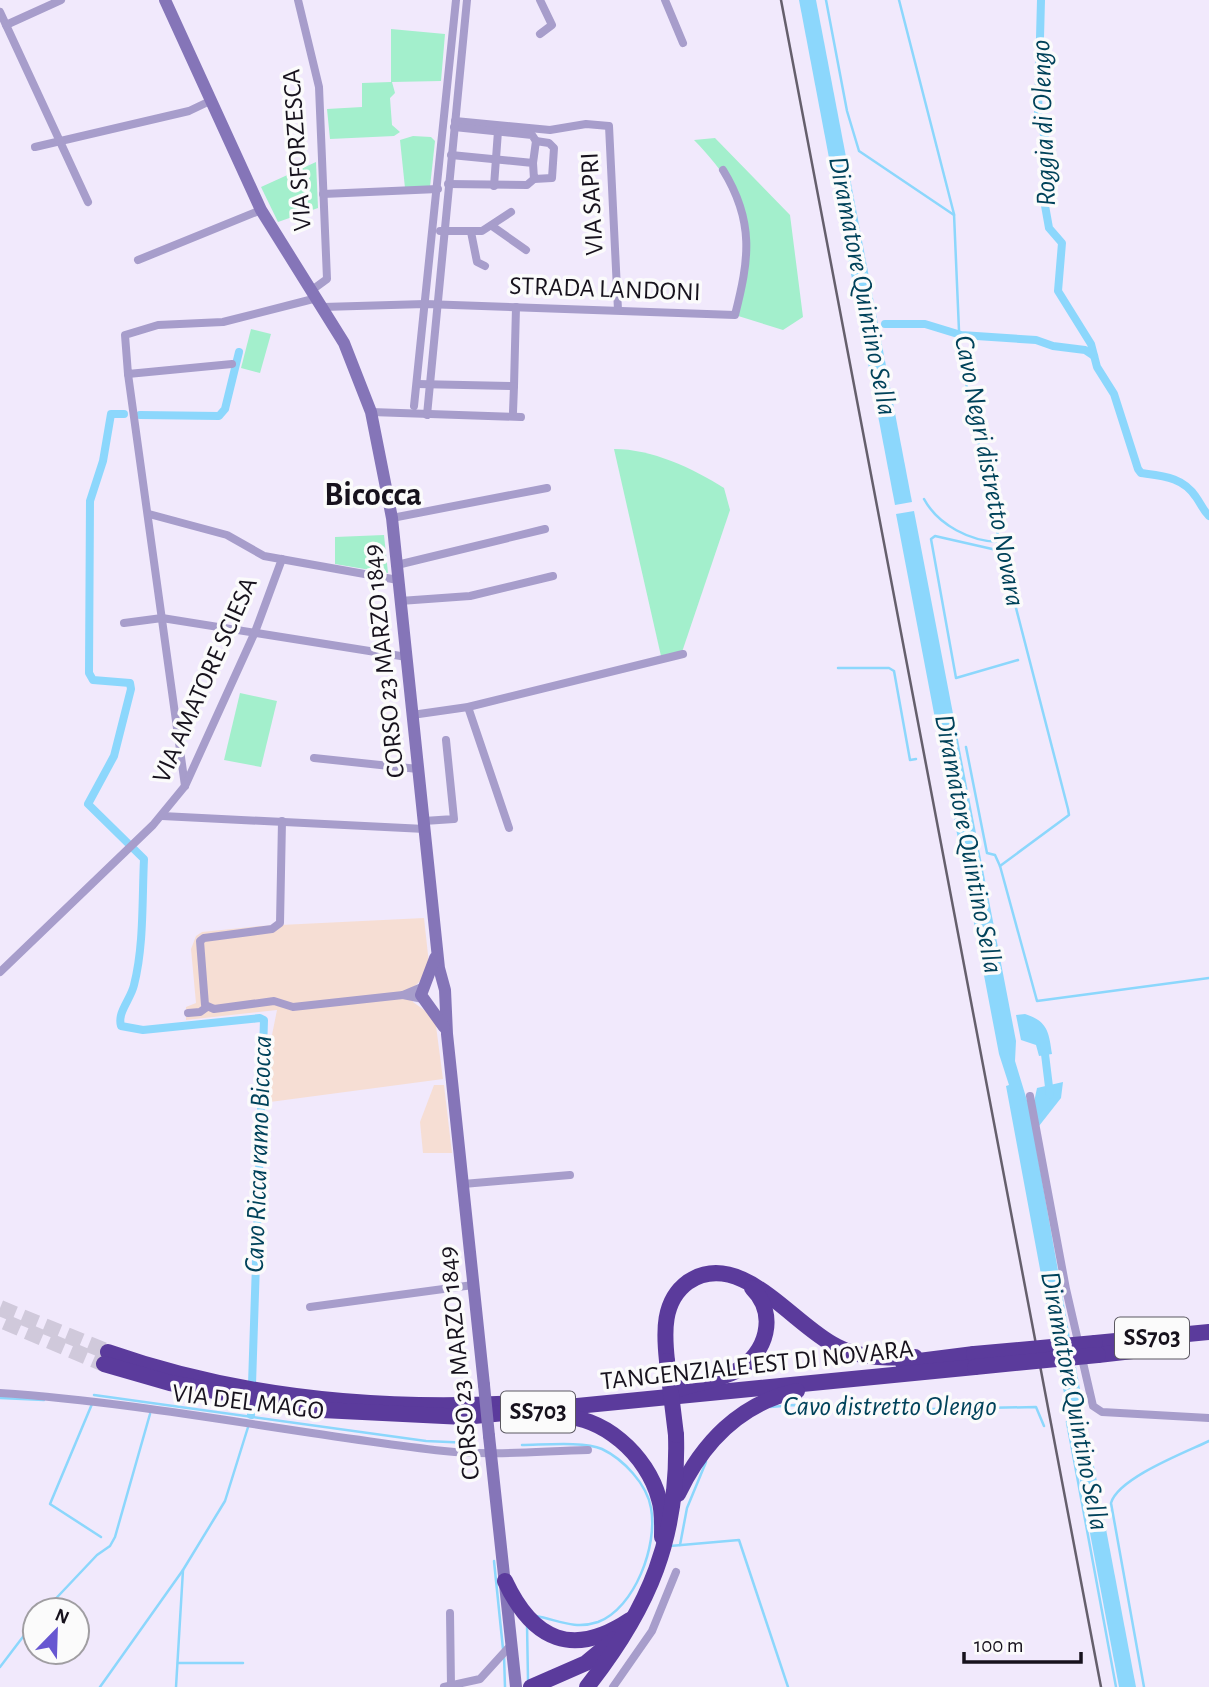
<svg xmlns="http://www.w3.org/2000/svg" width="1209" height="1687" font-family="'Alegreya Sans',sans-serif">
  <rect width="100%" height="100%" fill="#f1e9fc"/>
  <!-- commercial -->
  <g fill="#f6ded4">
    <polygon points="424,918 429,964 425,976 412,989 413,1002 431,1015 436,1026 443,1079 270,1102 272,1035 277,1010 186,1020 186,1007 196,1003 191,949 196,936 202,932 260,926"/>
    <polygon points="434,1085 444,1085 452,1153 423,1153 420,1122"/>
  </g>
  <!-- green -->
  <g fill="#a3efcc">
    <polygon points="391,29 445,34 441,81 392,82 395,93 390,98 392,125 400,132 394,136 330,139 327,109 362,107 362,83 391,82"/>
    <polygon points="413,136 431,137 435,141 430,187 405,188 400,140"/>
    <path d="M715 138 790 215 803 317 783 330 735 315C739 295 748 271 748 250 748 204 724 171 694 140Z"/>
    <polygon points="316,162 318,208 278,222 261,187"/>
    <polygon points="251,329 271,334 260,373 241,368"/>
    <path d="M614 449C652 449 692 468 724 488L730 510 682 652 661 656Z"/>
    <polygon points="384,535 388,573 335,564 335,537"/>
    <polygon points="240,693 277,701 261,767 224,760"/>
  </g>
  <!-- water -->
  <g fill="#8cd7fc">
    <polygon points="799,0 816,0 912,502 895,505"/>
    <polygon points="914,511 1016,1041 1015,1061 1029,1107 1070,1338 1053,1339 1006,1086 1009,1085 999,1054 896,514"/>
    <path d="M1025 1014C1048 1021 1049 1033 1052 1054L1039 1056 1036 1045 1021 1040 1016 1015Z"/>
    <polygon points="1063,1082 1061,1098 1039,1126 1034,1102 1037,1088"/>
    <polygon points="1076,1367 1082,1400 1066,1403 1059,1369"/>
    <polygon points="1083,1408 1136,1687 1119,1687 1067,1411"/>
  </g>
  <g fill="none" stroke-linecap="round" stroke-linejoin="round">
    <!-- stream -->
    <g stroke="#8cd7fc" stroke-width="2.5">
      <polyline points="826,0 847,111 859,151 954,215"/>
      <polyline points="899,0 954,214 960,354 1001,550 1068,809 1069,815 1000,866"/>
      <path d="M924 499C938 525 971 542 1000 542"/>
      <polyline points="1001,551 935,536 931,539 956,678 1018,660"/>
      <polyline points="838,668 889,668 894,671 910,760 916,759"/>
      <polyline points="966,747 987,853 995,855 1000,866 1037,1001 1209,978"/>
      <polyline points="94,1395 426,1441 471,1443"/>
      <polyline points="0,1398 44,1400"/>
      <polyline points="92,1404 50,1504 101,1537"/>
      <polyline points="770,1407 795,1405 882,1410 1036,1407 1044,1426"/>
      <polyline points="1067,1422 1116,1687"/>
      <path d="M522 1445C542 1445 584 1441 602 1449 623 1459 647 1484 651 1508 658 1545 635 1608 598 1622 574 1630 558 1620 536 1616"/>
      <polyline points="680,1545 687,1508 706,1462"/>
      <polyline points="670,1546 739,1540 788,1687"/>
      <polyline points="494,1561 503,1649"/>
      <polyline points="45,1610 97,1555 110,1546 115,1537 150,1414"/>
      <polyline points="527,1624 528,1680"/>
      <polyline points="504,1655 505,1687"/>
      <polyline points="178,1663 243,1663"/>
      <polyline points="0,1667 35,1621"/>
      <polyline points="100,1687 183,1570"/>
      <polyline points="176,1687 183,1570 225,1501 249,1424"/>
      <path d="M1144 1687 1111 1503C1118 1478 1186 1452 1209 1441"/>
    </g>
    <!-- canal -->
    <g stroke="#8cd7fc" stroke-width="8">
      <path d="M1041 0 1038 113 1051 160 1044 200 1049 228 1062 243 1058 291 1091 344 1097 367 1114 394 1138 469 1141 473C1163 476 1183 477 1196 497 1201 504 1203 510 1209 516"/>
      <polyline points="885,324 925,324 961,335 1036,340 1053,346 1085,350 1094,356"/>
      <path d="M124 414H111L103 461 90 501 89 673 93 680 130 683 131 689 114 756 88 804 144 859C142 900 144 946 134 985 131 999 117 1012 121 1026L143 1030 260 1018 264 1020 251 1415"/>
      <polyline points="140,415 219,416 225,409 239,352"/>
      <polyline points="1044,1046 1050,1095"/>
    </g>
    <!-- highway-tunnel -->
    <g stroke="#d0c9db" stroke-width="16" stroke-dasharray="16 8" stroke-linecap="butt">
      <polyline points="0,1308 108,1352"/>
      <polyline points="5,1322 104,1364"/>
    </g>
    <!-- street -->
    <g stroke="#a79dcb" stroke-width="8">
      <polyline points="298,0 319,87 327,279 312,290"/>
      <polyline points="540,0 552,25 540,34"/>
      <polyline points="665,0 683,43"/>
      <polyline points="0,12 88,202"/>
      <polyline points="6,25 61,0"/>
      <polyline points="455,121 550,130 586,124 609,126 618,310"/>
      <polyline points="454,127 532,135 536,141"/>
      <polyline points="35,147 189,111 210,101"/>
      <polyline points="451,155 533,163 536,141 549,143 554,148 552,178 534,179 533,163"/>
      <polyline points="448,184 527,185 534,179"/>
      <polyline points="494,186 498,131"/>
      <polyline points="323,194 438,189"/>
      <polyline points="492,226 526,250"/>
      <polyline points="440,231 482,231 511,212"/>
      <polyline points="471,232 477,262 485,266"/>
      <polyline points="138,260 261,210"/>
      <path d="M323 307 425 304 735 315C749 260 755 222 723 170"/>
      <polyline points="232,364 128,374 125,335 158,325 223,322 317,298"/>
      <polyline points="128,374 185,786"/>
      <polyline points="417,384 514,386 516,307"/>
      <polyline points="414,406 456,0"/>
      <polyline points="371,412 521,417"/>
      <polyline points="513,412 514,386"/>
      <polyline points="427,415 467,0"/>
      <polyline points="149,514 227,535 264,556 398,580"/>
      <polyline points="392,518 547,488"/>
      <polyline points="397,565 545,529"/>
      <polyline points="400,601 470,596 553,576"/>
      <polyline points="124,623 162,618 407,657"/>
      <polyline points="468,707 509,828"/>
      <polyline points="412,715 468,707 683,654"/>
      <polyline points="314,758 418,769"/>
      <polyline points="162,816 425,829"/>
      <polyline points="282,821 280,923 272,929 204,938 200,941 205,1005 214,1009 274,1001 293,1007 403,995"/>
      <polyline points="424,821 454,819 446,740"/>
      <polyline points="0,972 153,825 185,786 255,632 282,559"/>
      <polyline points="422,987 403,995 423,999"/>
      <polyline points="188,1013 200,1012 207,1007"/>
      <polyline points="1030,1096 1066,1289 1093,1406 1102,1412 1209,1418"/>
      <polyline points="463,1184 570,1175"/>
      <polyline points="310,1307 473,1285"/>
      <path d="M0 1393C149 1403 296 1434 444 1451 491 1456 541 1451 588 1450"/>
      <polyline points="450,1613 451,1686"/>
      <polyline points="444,1687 480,1679 511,1645"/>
      <polyline points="613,1687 652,1631 676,1572"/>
    </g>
    <!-- secondary -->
    <g stroke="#8575b8" stroke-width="12">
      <polyline points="165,0 261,210 344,343 371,412 392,518 439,968 445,990 447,1034 484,1385"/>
      <polyline points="435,958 421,995 444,1027"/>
      <polyline points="489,1436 516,1687"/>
    </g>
    <!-- highway -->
    <g stroke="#5b3b9c" stroke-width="16">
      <polyline points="1095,1343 1209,1332"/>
      <path d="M108 1352C245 1400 393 1412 537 1402"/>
      <polyline points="1098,1355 1176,1346"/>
      <path d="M667 1361C664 1333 662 1301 688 1282 740 1247 793 1325 836 1346 860 1359 888 1358 915 1357"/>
      <polyline points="903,1363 974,1354"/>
      <polyline points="104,1364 170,1383 322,1410 464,1417 975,1367"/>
      <path d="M678 1389C697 1383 718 1380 736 1371 767 1354 778 1314 752 1288"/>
      <path d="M555 1417C602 1413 648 1456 659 1499 663 1511 662 1525 662 1537"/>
      <path d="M678 1494C702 1444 740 1403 797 1391"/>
      <path d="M505 1581C533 1641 573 1658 630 1620"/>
      <polyline points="531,1687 586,1663 615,1639"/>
      <path d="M587 1687C650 1607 679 1537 676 1435"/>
    </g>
    <!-- rail -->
    <polyline stroke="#655f6c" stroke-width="2.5" points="781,0 1101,1687"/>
    <!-- secondary-bridge -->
    <polyline stroke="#8575b8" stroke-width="12" points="484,1385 489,1436"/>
    <!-- highway-bridge -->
    <g stroke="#5b3b9c" stroke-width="16">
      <polyline points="974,1354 1095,1343"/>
      <polyline points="667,1361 676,1435"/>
      <polyline points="975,1367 1098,1355"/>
    </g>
  </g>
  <g text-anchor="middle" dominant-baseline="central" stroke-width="7" stroke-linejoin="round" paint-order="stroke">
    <!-- shield labels -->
    <g fill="#fbfbfb" stroke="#5b5860" stroke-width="2">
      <rect x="1115" y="1317.5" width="74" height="41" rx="5"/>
      <rect x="501" y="1391.5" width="74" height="41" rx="5"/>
    </g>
    <g font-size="24" font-weight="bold" fill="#17121d">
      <text x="1152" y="1338">SS703</text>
      <text x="538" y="1412">SS703</text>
    </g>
    <!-- street labels -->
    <g font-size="26" fill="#17121d" stroke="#fbfbfb">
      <text transform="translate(297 150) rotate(-94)">VIA SFORZESCA</text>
      <text transform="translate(592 204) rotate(-93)">VIA SAPRI</text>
      <text transform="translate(605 289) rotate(2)">STRADA LANDONI</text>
      <text transform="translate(384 661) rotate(-96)">CORSO 23 MARZO 1849</text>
      <text transform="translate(205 680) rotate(-66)">VIA AMATORE SCIESA</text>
      <text transform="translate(459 1363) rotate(-96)">CORSO 23 MARZO 1849</text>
      <text transform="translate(757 1365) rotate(-6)">TANGENZIALE EST DI NOVARA</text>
      <text transform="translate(248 1402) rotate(7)">VIA DEL MAGO</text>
    </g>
    <!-- water labels -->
    <g font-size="28" font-style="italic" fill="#00425a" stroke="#fbfbfb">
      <text transform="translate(1044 123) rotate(-92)">Roggia di Olengo</text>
      <text transform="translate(862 286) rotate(79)">Diramatore Quintino Sella</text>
      <text transform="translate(989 471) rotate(79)">Cavo Negri distretto Novara</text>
      <text transform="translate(968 844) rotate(79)">Diramatore Quintino Sella</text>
      <text transform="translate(259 1154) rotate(-88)">Cavo Ricca ramo Bicocca</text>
      <text transform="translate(1074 1401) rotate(79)">Diramatore Quintino Sella</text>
      <text x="890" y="1407">Cavo distretto Olengo</text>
    </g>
    <!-- district labels -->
    <g font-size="33" font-weight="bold" fill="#17121d" stroke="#fbfbfb">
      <text x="373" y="495">Bicocca</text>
    </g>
  </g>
  <!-- north arrow -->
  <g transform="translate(56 1631) rotate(23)"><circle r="33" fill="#fbfbfb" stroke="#a09ea2" stroke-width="2"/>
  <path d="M0-5L12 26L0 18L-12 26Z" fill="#6757d1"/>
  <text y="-10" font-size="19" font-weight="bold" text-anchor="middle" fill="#17121d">N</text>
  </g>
  <!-- scale -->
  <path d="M964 1652v10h117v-10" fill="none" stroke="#17121d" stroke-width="3.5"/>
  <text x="974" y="1652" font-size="21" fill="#17121d" stroke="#fbfbfb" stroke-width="5" paint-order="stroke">100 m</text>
</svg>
